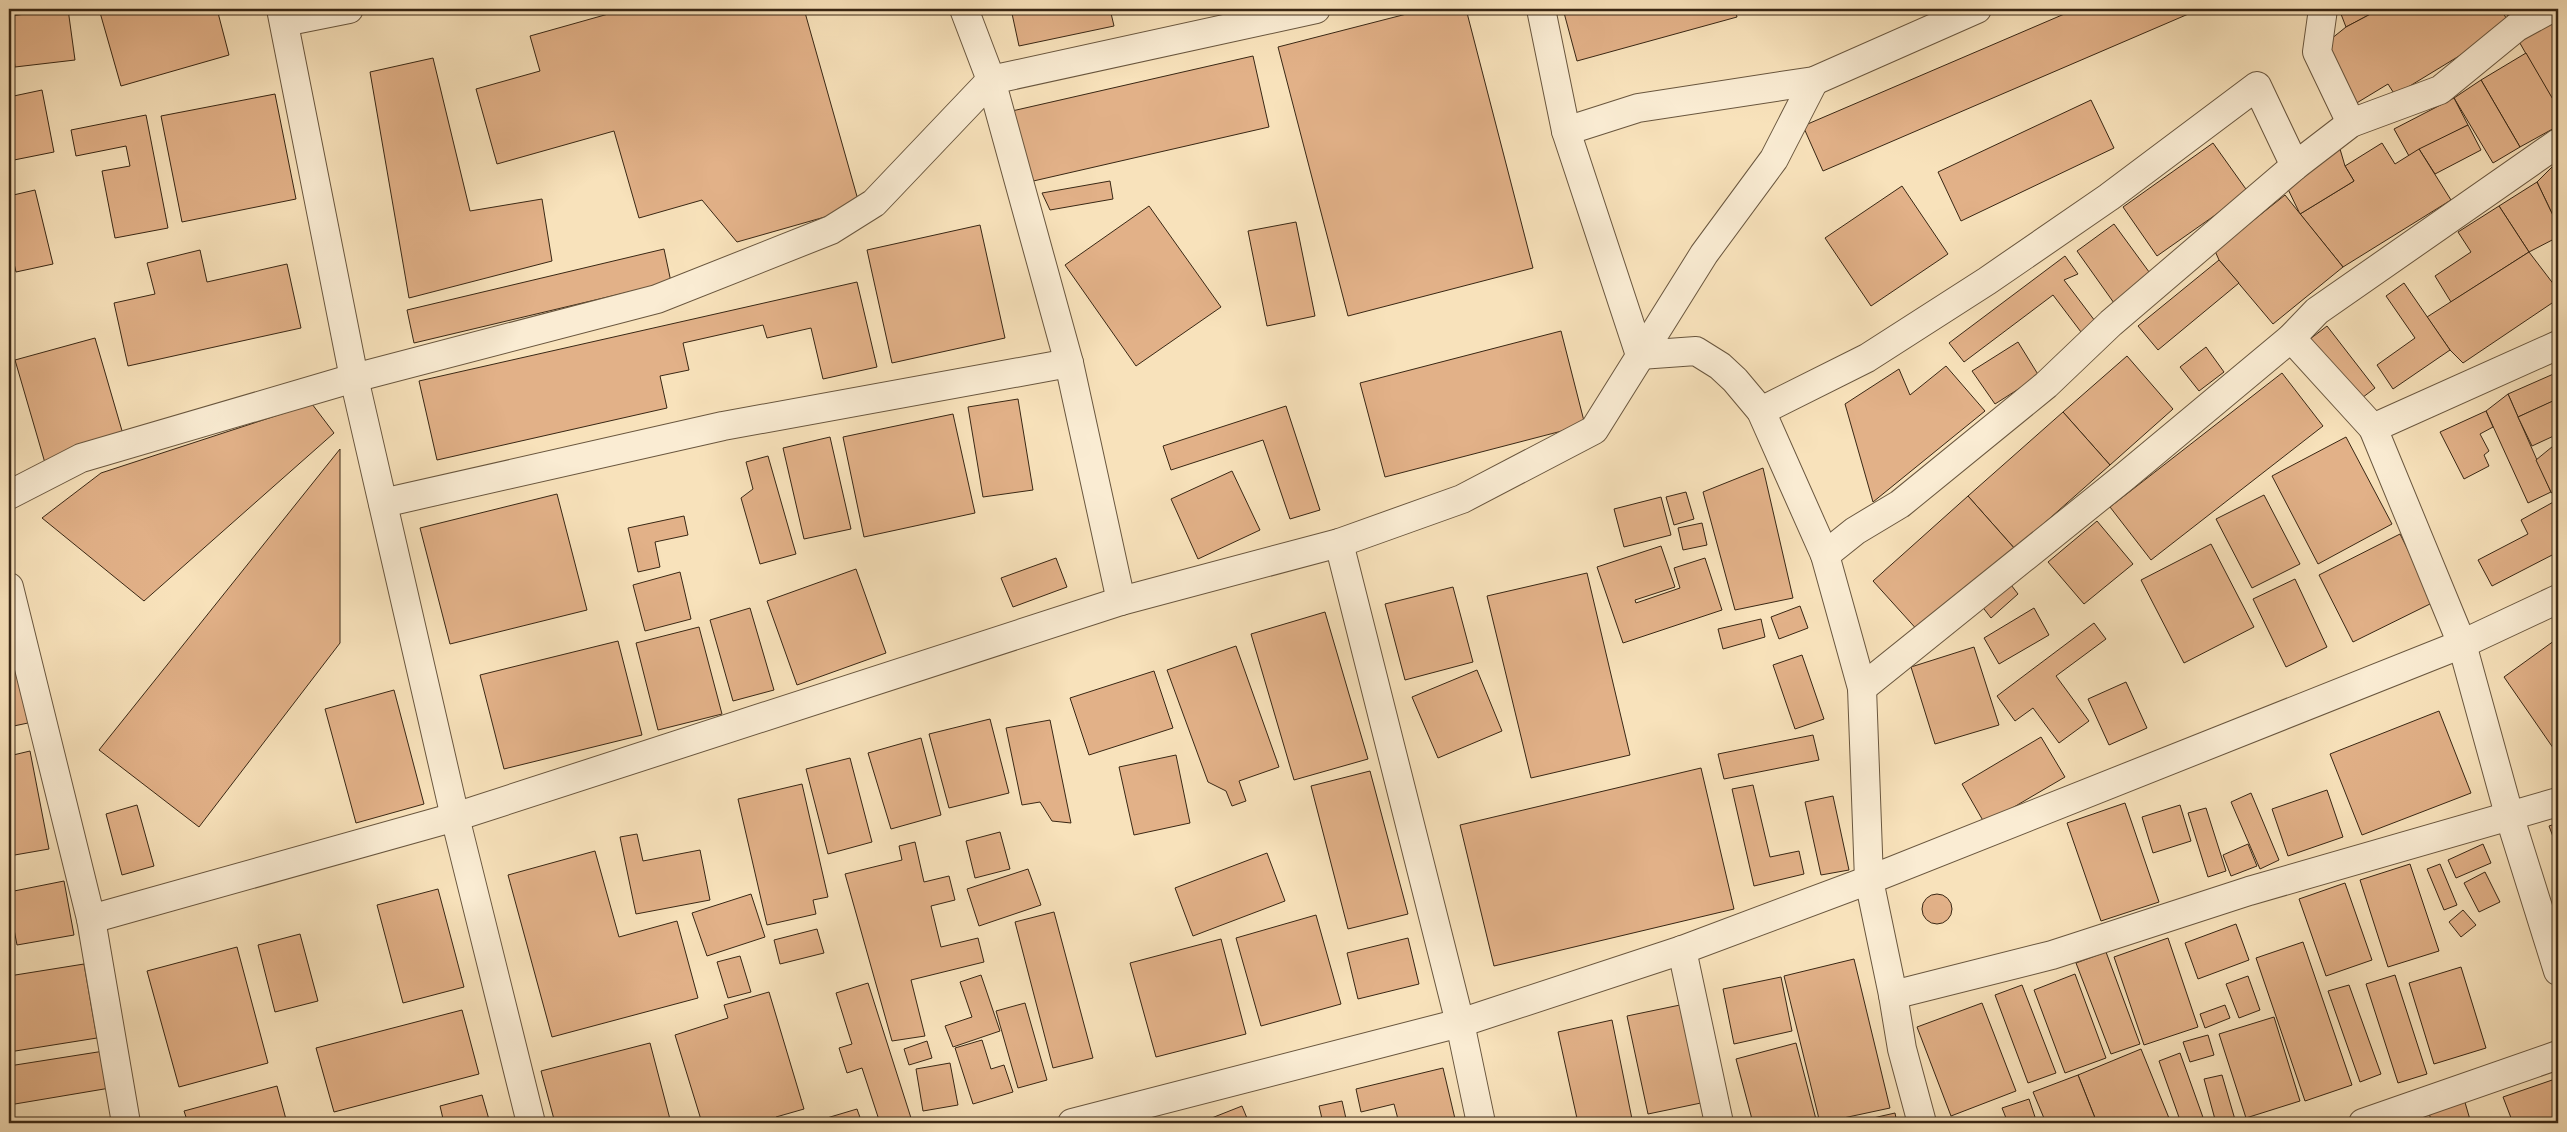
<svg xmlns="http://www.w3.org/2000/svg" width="2567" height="1132" font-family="'Libre Caslon Text',serif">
  <rect width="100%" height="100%" fill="#f8e2bb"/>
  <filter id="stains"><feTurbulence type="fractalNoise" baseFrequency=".004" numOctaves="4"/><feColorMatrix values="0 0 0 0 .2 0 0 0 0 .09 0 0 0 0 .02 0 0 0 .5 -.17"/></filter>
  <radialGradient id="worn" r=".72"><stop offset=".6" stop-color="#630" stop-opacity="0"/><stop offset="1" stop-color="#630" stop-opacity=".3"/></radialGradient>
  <!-- building -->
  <g fill="#e2b188" stroke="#392714">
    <polygon points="68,9 75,60 15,67 9,16"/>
    <polygon points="99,9 217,9 229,55 121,86"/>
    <polygon points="626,9 804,9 860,207 737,242 702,200 639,218 614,131 497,164 476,89 540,71 530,36"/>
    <polygon points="1011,9 1110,9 1114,26 1019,46"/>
    <polygon points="1426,9 1466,9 1533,268 1348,316 1278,47"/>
    <polygon points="1563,9 1735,9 1737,17 1577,61"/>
    <polygon points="2076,9 2200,9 1823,171 1803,126"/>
    <polygon points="2339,9 2380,9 2346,27"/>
    <polygon points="2380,9 2501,9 2510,25 2395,95 2388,84 2355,104 2321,47 2346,27"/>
    <polygon points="2503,9 2531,9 2511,21"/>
    <polygon points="2558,15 2558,108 2557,108 2517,38"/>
    <polygon points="2526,53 2558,108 2558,126 2520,147 2481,80"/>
    <polygon points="1253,56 1269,127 1029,182 1012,111"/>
    <polygon points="433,58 470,211 542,199 552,261 409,298 370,72"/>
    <polygon points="2481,80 2520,147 2493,163 2454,98"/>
    <polygon points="42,90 54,152 9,161 9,97"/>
    <polygon points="275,94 296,199 182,222 161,116"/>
    <polygon points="2454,98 2468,125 2409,156 2394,129"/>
    <polygon points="2091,100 2114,148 1961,221 1938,172"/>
    <polygon points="146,115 168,228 115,238 102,171 130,166 126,146 76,156 71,130"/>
    <polygon points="2468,125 2481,150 2435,174 2419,149"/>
    <polygon points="2213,143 2248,192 2157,256 2123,207"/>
    <polygon points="2382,143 2395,164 2419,149 2451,200 2343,267 2300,214 2354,181 2345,166"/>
    <polygon points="2340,149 2345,166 2354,181 2300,214 2285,183"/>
    <polygon points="2558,161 2558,226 2537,182"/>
    <polygon points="1110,181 1113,199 1050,210 1042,193"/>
    <polygon points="2537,182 2558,226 2558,237 2529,252 2499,206"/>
    <polygon points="1902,186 1948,254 1871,306 1825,238"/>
    <polygon points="35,190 53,264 16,272 9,242 9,196"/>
    <polygon points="2285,195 2343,267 2273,324 2219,260 2215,251"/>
    <polygon points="1149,206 1221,307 1136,366 1065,265"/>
    <polygon points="2499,206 2529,252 2451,302 2435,276 2471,252 2458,232"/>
    <polygon points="1296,222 1315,316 1267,326 1248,231"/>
    <polygon points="2114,224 2152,276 2114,303 2077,251"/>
    <polygon points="980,225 1005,338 892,363 867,250"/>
    <polygon points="664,249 671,282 414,343 407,310"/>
    <polygon points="200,250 207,282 287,264 301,328 128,366 114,303 155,294 147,263"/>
    <polygon points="2529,252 2558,290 2558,299 2463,363 2450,350 2427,317"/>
    <polygon points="2065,256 2078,274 2064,280 2095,321 2081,332 2053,295 1964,362 1949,343"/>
    <polygon points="2219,260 2239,283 2158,350 2138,326"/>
    <polygon points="857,282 877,367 823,379 811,328 767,338 763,325 683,343 689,370 660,376 667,408 437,460 419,381"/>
    <polygon points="2404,283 2450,350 2393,389 2377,365 2415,338 2386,296"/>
    <polygon points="2327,326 2375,388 2358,401 2310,339"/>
    <polygon points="1561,331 1585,425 1385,477 1360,383"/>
    <polygon points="95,338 125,441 45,463 15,360"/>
    <polygon points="2018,342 2039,376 1995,404 1972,371"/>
    <polygon points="2206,347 2224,372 2199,391 2180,367"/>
    <polygon points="2127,356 2173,409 2110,465 2063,412"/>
    <polygon points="1946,366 1985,411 1873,502 1845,404 1899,369 1910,395"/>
    <polygon points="2558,372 2558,399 2518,417 2508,394"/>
    <polygon points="2282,373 2323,426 2151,560 2110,507"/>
    <polygon points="2508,394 2551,492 2528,503 2486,411"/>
    <polygon points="1018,399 1033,490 983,497 968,407"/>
    <polygon points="2555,400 2558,406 2558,434 2532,446 2518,417"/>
    <polygon points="312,404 334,433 144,601 42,518 101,473"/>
    <polygon points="1286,406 1320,510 1290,519 1263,440 1171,470 1163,446"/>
    <polygon points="2486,411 2493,427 2480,434 2489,451 2484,455 2489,466 2464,479 2440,432"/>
    <polygon points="2063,412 2110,465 2015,549 1968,496"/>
    <polygon points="953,414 975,513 864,537 843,437"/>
    <polygon points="830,437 851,529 804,539 783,448"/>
    <polygon points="2346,437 2392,524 2318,564 2272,476"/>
    <polygon points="2558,442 2558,500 2551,492 2536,460"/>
    <polygon points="340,449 340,643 199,827 99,750"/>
    <polygon points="768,456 796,554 760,564 741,498 753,489 746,462"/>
    <polygon points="1763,468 1793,598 1735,610 1703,492"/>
    <polygon points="1232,471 1260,530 1198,559 1171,499"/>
    <polygon points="1686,492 1694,519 1674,525 1666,497"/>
    <polygon points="557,494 587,610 450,644 420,528"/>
    <polygon points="2264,495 2300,564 2252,588 2216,519"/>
    <polygon points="1968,496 2015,549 1920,633 1873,581"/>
    <polygon points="1661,497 1671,535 1624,547 1614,509"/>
    <polygon points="2557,500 2558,552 2492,586 2478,560 2528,534 2521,520"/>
    <polygon points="684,516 688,535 655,542 660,567 638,572 628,528"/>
    <polygon points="2097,521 2133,564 2084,604 2048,562"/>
    <polygon points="1702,523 1707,545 1683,550 1678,528"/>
    <polygon points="2400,534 2434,602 2353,642 2319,575"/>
    <polygon points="2211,544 2254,627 2184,663 2141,580"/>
    <polygon points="1661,546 1675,587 1635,600 1636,603 1680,588 1674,568 1705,558 1722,610 1623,643 1597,567"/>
    <polygon points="1056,558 1067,587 1013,607 1001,578"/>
    <polygon points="856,569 886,653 797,685 767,601"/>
    <polygon points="680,572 691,619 645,631 633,585"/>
    <polygon points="1587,573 1630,755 1531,778 1487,596"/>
    <polygon points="2295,579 2327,647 2286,667 2253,599"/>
    <polygon points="2008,581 2018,594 1991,618 1981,605"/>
    <polygon points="1453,587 1473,662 1405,680 1385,604"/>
    <polygon points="1800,606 1808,628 1779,639 1771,617"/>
    <polygon points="750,608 774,690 733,701 710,620"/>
    <polygon points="2034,608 2049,635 1999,664 1984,638"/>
    <polygon points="1325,612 1368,759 1294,780 1251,634"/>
    <polygon points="1761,619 1765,637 1723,649 1718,629"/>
    <polygon points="2094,623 2106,639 2056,676 2089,721 2059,743 2033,708 2015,721 1997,696"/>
    <polygon points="699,627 722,714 658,730 636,643"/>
    <polygon points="2558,638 2558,755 2504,677"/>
    <polygon points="618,641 642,735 504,769 480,675"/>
    <polygon points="1236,646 1279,767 1239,781 1246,801 1232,806 1226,791 1208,782 1167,670"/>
    <polygon points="1974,647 1999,725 1935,744 1911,667"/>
    <polygon points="1802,655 1824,719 1795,729 1773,665"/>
    <polygon points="15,662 28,723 9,727 9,664"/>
    <polygon points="1477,670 1502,731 1438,758 1412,697"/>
    <polygon points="1154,671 1173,728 1089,755 1070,698"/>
    <polygon points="2126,682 2147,728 2109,745 2088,699"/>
    <polygon points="394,690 424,804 356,823 325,709"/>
    <polygon points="2439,711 2471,793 2362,835 2330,754"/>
    <polygon points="990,719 1009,793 949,808 929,734"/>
    <polygon points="1050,720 1071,823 1052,821 1040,802 1022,805 1006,728"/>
    <polygon points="1813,735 1819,760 1724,779 1718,754"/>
    <polygon points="2041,737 2065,777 1985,824 1962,784"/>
    <polygon points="921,738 941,815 891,829 868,753"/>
    <polygon points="30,751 49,849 9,856 9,756"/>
    <polygon points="1176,755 1190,823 1134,835 1119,767"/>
    <polygon points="850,758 872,842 828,854 806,769"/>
    <polygon points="1701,768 1734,909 1494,966 1460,825"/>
    <polygon points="1370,771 1408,914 1348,929 1311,786"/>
    <polygon points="802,784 828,897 813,900 816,914 767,925 738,799"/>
    <polygon points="1753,785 1770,857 1799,851 1804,874 1754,886 1732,789"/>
    <polygon points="2327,790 2343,837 2288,856 2272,809"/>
    <polygon points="2251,793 2279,860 2260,869 2231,802"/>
    <polygon points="1833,796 1849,870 1821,875 1805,802"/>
    <polygon points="2125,803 2159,902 2101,921 2067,823"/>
    <polygon points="137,805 154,866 122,875 106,814"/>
    <polygon points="2180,805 2191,841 2153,853 2142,817"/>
    <polygon points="2206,808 2226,871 2208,877 2188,813"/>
    <polygon points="2558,823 2558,850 2549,826"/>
    <polygon points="1000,832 1010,869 975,878 966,841"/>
    <polygon points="637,834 643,861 700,850 710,900 636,914 620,837"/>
    <polygon points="915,842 924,882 949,876 955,900 931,906 941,947 978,938 984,962 911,980 925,1036 892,1041 845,874 902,860 899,846"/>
    <polygon points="2248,844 2257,866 2231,876 2223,855"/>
    <polygon points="2483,844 2491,863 2456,878 2448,860"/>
    <polygon points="595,851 619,937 677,921 698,998 552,1037 508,875"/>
    <polygon points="1267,853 1285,901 1193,936 1175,888"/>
    <polygon points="2410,864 2439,951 2388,967 2360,880"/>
    <polygon points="2440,864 2457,905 2444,910 2427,869"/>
    <polygon points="1028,869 1041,905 979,926 967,889"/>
    <polygon points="2485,872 2500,902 2479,912 2464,883"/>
    <polygon points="64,881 74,935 17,945 9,903 9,892"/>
    <polygon points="2345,883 2372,960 2326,976 2299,899"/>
    <polygon points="438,889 464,987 403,1003 377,905"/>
    <polygon points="751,894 765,937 707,956 692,913"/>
    <circle cx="1937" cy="909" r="15"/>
    <polygon points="2463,910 2476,925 2461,937 2449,922"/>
    <polygon points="1054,912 1093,1058 1053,1068 1015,922"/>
    <polygon points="1316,915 1341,1004 1261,1026 1236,938"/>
    <polygon points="2236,924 2249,960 2198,979 2185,943"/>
    <polygon points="817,929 824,953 780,964 774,940"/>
    <polygon points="300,934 318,1001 275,1012 258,945"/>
    <polygon points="1408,938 1419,984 1358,999 1347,953"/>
    <polygon points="2168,938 2198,1027 2144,1045 2114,957"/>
    <polygon points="1221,939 1246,1034 1156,1057 1130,963"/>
    <polygon points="2303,942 2352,1085 2305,1101 2256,958"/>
    <polygon points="237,947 268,1063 179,1087 147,971"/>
    <polygon points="2106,952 2140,1044 2111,1054 2076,963"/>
    <polygon points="740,956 751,992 728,998 717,962"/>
    <polygon points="1854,959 1890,1108 1820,1123 1784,976"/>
    <polygon points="84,964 97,1038 9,1052 9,976"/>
    <polygon points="2461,967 2486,1048 2434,1064 2409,983"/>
    <polygon points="2075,974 2106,1058 2065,1073 2034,990"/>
    <polygon points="981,975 1000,1031 953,1047 945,1026 972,1017 960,982"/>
    <polygon points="2395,975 2427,1074 2398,1083 2366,984"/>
    <polygon points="2248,976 2260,1010 2239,1018 2226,984"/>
    <polygon points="1781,977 1792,1031 1734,1044 1723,989"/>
    <polygon points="868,983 911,1118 895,1123 880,1123 862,1068 847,1073 839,1048 852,1044 836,993"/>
    <polygon points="2022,985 2056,1073 2028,1083 1995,995"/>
    <polygon points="2349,985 2381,1074 2360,1082 2328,991"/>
    <polygon points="769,992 804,1109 776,1117 778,1123 702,1123 675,1035 728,1018 724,1005"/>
    <polygon points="1025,1003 1047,1080 1018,1088 996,1011"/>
    <polygon points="1982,1003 2016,1091 1951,1116 1917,1027"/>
    <polygon points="1680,1005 1701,1103 1648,1114 1627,1016"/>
    <polygon points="2225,1005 2230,1018 2205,1028 2200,1014"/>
    <polygon points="462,1010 479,1074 334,1112 316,1048"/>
    <polygon points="2274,1017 2300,1101 2246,1118 2219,1034"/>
    <polygon points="1612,1020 1632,1119 1610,1123 1578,1123 1558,1032"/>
    <polygon points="2208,1035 2214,1055 2190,1062 2183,1042"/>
    <polygon points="982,1040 991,1069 1004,1065 1013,1092 973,1104 955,1048"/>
    <polygon points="927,1041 932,1058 909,1065 904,1049"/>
    <polygon points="650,1043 671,1123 555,1123 541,1071"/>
    <polygon points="1796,1043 1817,1123 1753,1123 1736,1059"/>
    <polygon points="2141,1049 2171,1123 2097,1123 2078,1075"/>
    <polygon points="104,1051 110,1088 9,1105 9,1066"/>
    <polygon points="2180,1053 2205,1123 2181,1123 2159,1061"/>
    <polygon points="950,1063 958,1105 923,1111 916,1069"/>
    <polygon points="1443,1068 1456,1123 1399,1123 1394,1104 1361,1112 1356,1089"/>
    <polygon points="2078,1075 2097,1123 2046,1123 2033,1092"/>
    <polygon points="2222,1075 2236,1123 2216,1123 2204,1079"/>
    <polygon points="2558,1078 2558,1123 2513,1123 2503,1097"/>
    <polygon points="277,1086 287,1123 188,1123 184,1111"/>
    <polygon points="482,1095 490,1123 444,1123 440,1106"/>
    <polygon points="2029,1099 2037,1123 2008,1123 2002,1108"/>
    <polygon points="2464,1099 2471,1123 2432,1123 2428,1110"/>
    <polygon points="1342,1101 1347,1123 1323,1123 1319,1106"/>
    <polygon points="1242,1106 1249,1123 1199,1123"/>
    <polygon points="857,1109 862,1123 810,1123"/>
    <polygon points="1895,1113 1897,1123 1851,1123"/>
  </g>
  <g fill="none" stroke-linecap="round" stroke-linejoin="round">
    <defs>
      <g id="minor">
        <polyline points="281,9 354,378 455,817 531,1123"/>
        <polyline points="964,9 991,80 1069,363 1121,601"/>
        <polyline points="1541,9 1566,131 1640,355 1696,351 1720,366 1735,380 1761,411 1825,555 1862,688 1869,880 1893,995 1902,1049 1922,1123"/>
        <polyline points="2323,9 2317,52 2351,123"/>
        <polyline points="284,22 349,9"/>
        <polyline points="1566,131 1638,108 1814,81 1977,9"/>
        <polyline points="2291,338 2373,428"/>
        <polyline points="2558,345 2373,428 2462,644 2510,818 2558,971"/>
        <polyline points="1761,411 1867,358 1987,281 2109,197 2257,86 2295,166"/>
        <polyline points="9,495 81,458 354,378 657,299 831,230 874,203 991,80 1316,9"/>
        <polyline points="383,503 723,426 1069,363"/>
        <polyline points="1339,543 1460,1023 1481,1123"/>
        <polyline points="1825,555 1855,531 1900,504 2046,385 2111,323 2295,166 2351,123 2440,90 2517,27 2550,9"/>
        <polyline points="9,587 91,919 126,1123"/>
        <polyline points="1862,688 2123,478 2291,338 2317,311 2558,143"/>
        <polyline points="91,919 455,817 1121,601 1339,543 1462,499 1594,430 1704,254 1774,159 1814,81"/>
        <polyline points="1682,950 1719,1123"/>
        <polyline points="1893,995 2052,955 2249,891 2558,802"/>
        <polyline points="1072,1123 1460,1023 1682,950 1869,880 2462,644 2558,599"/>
        <polyline points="2363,1123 2558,1055"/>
      </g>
    </defs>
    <!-- minor casing -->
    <use href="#minor" stroke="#69563e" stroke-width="30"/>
    <!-- minor -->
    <use href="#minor" stroke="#faecd3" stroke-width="28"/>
  </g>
  <!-- margin -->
  <rect width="2567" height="1132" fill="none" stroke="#f8e2bb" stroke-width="30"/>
  <rect x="10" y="10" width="2547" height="1112" fill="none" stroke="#392714" stroke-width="2.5"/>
  <rect x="15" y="15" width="2537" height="1102" fill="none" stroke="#392714"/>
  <rect width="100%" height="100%" filter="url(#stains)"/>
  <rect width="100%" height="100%" fill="url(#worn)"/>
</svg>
